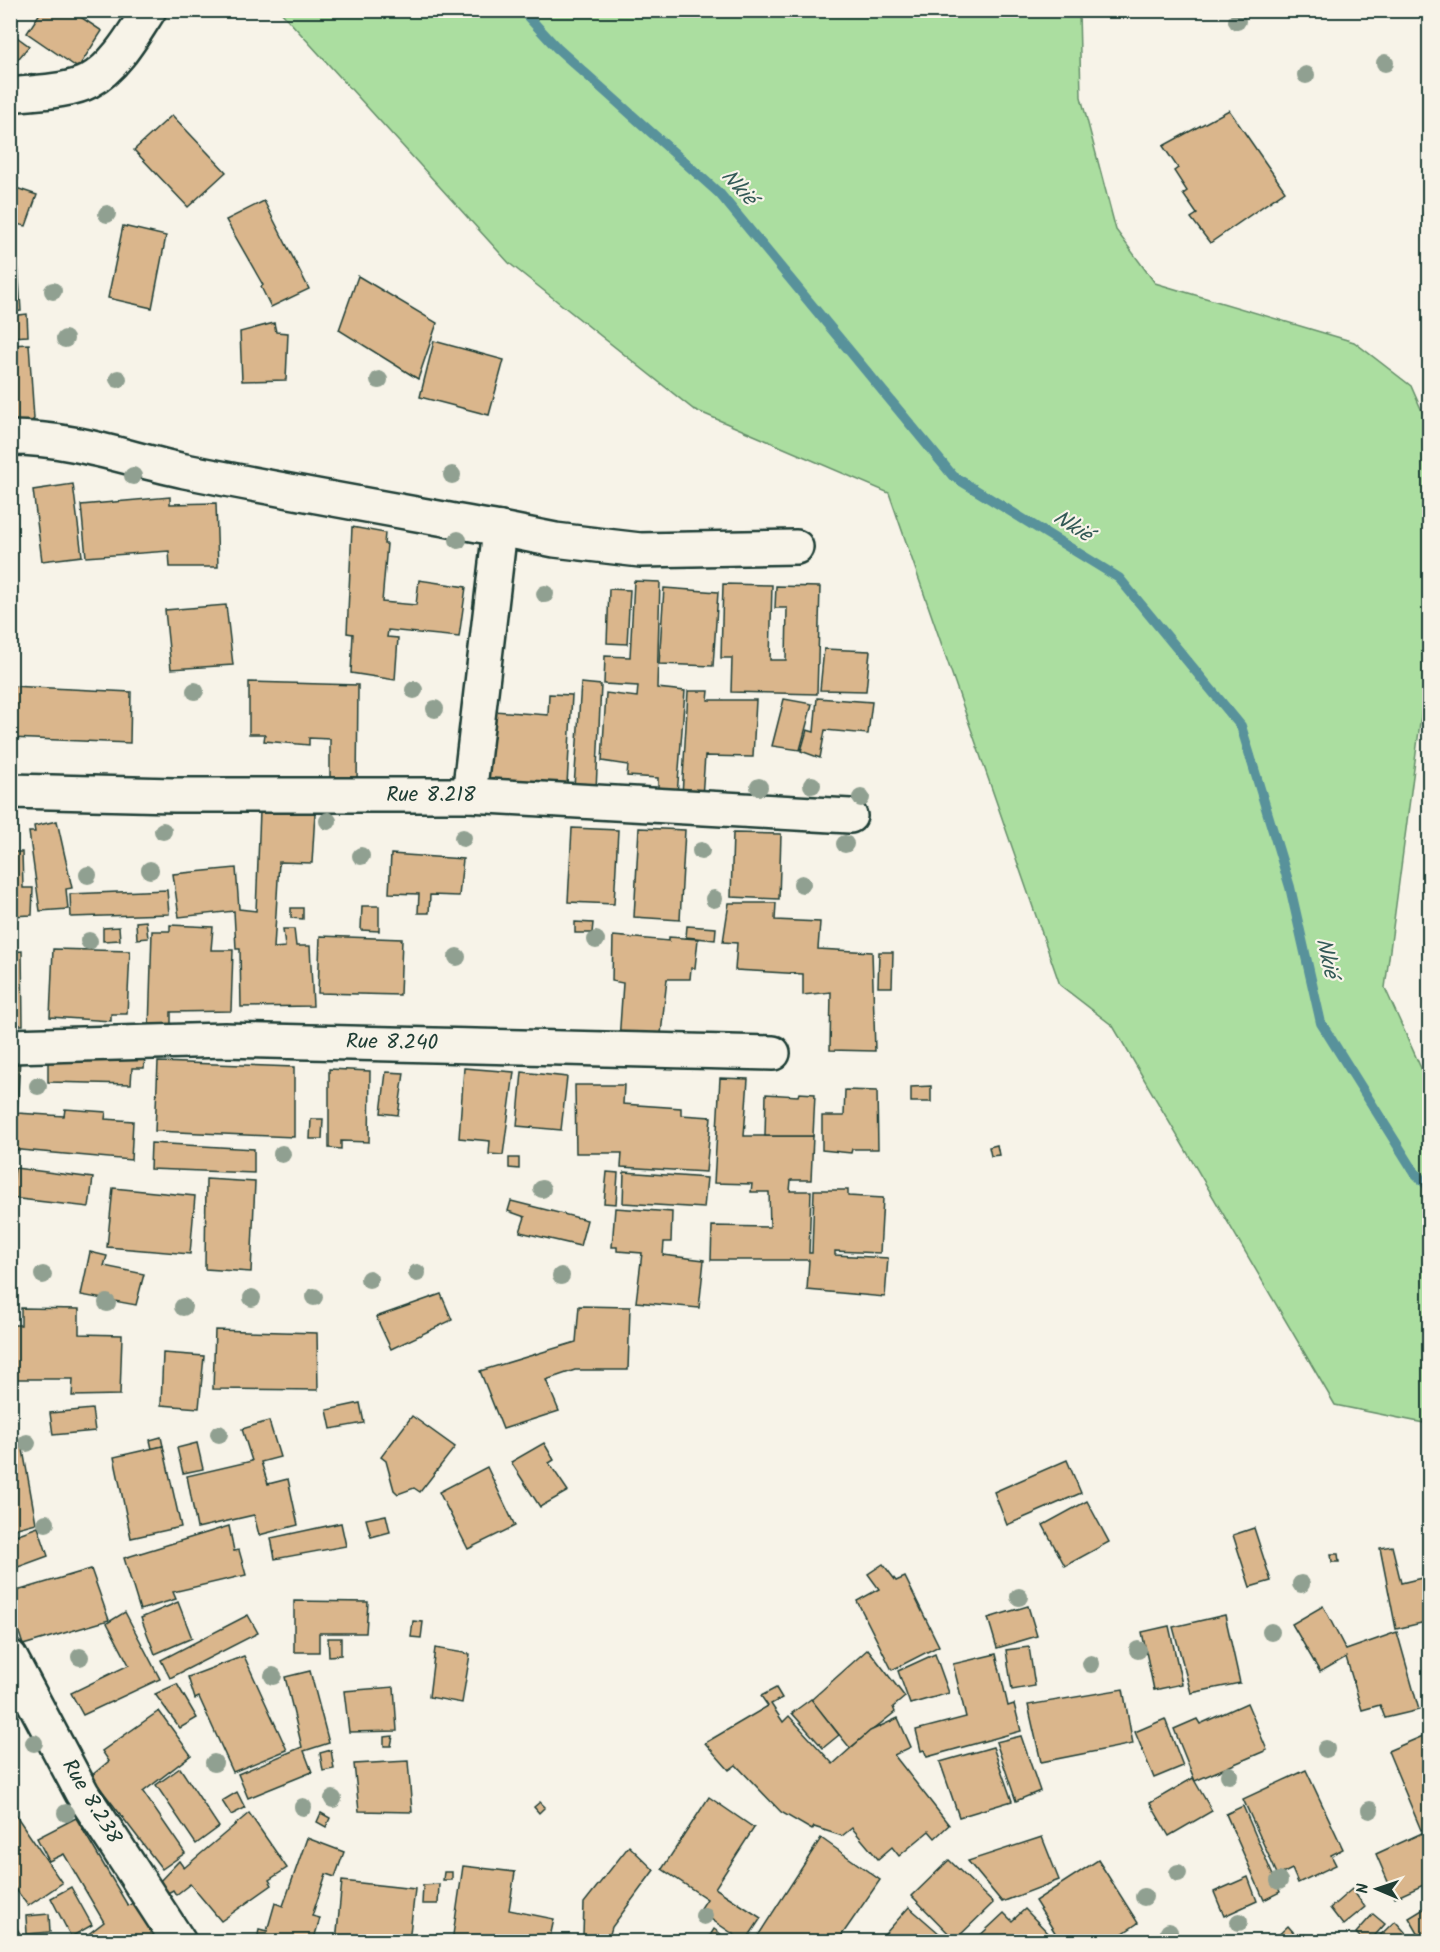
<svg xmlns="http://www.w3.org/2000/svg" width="1440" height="1952" font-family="Kalam,sans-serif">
  <rect width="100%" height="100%" fill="#f7f3e8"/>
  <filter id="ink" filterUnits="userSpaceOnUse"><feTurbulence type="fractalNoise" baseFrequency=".0167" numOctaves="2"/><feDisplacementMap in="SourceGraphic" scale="12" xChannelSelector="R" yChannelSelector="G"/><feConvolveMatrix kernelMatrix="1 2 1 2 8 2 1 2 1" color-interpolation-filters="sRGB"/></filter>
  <g filter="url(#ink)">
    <!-- green -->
    <polygon fill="#abdea0" stroke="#658e6a" stroke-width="1.5" points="280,11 1079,11 1081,97 1116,230 1155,283 1354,342 1411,386 1429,427 1429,655 1385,988 1429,1086 1429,1424 1335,1405 1113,1026 1060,985 889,493 693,409 509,263"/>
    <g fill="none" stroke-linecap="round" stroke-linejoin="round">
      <!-- stream -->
      <polyline stroke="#59929b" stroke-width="10" points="522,10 557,48 720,194 953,476 1119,578 1241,726 1290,887 1321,1023 1415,1173 1430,1188"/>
    </g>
    <!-- building -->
    <g fill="#dab68c" stroke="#1f3d34" stroke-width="1.5">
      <polygon points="42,10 70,10 102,31 78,68 27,33"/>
      <polygon points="10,32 29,46 10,69"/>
      <polygon points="1229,110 1285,191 1210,243 1191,218 1197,214 1183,194 1187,191 1174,171 1178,168 1163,146"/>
      <polygon points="172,115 226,172 188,207 134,150"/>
      <polygon points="10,177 18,178 16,188 37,195 26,226 10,223"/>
      <polygon points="264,201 309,289 271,307 261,287 263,285 226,220"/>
      <polygon points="123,226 166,236 152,308 108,298"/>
      <polygon points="10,230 16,230 21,311 10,312"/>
      <polygon points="358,276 437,323 418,379 339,330"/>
      <polygon points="27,314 28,336 10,337 10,316"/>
      <polygon points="274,323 276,332 288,333 286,380 242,381 240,332"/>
      <polygon points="434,341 504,360 489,415 420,397"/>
      <polygon points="29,344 34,419 15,435 10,435 10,345"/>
      <rect x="10" y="447" width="3" height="59"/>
      <polygon points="73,484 82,556 42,561 33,490"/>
      <polygon points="170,497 170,504 216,503 218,567 170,567 169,551 86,557 81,505"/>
      <polygon points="352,527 385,533 384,544 387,544 382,602 416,605 419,580 466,587 459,637 388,630 387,637 398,638 395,680 351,673 353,634 347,633"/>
      <polygon points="634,581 660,582 657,688 685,691 677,795 658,794 658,778 627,776 628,765 602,761 606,693 637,697 638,686 604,684 605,656 630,657"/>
      <polygon points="723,584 772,585 770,660 786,660 787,608 775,608 776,586 820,587 817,694 731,692 732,658 721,658"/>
      <polygon points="664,588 718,592 713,666 659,664"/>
      <polygon points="609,589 630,590 627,644 607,643"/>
      <polygon points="226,605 233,665 171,669 165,610"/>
      <polygon points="824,649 870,651 866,691 820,690"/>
      <polygon points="249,682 358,685 357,787 330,785 330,739 309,738 309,745 264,741 265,734 249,734"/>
      <polygon points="581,683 601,685 596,790 574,787"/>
      <polygon points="10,686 131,692 130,743 10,738"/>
      <polygon points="688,691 709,691 708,700 756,700 753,757 705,756 702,797 682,796"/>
      <polygon points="549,694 572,695 567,785 483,781 484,738 493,738 494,711 548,715"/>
      <polygon points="817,698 872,702 868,734 825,730 820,758 801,751 807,730 814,732"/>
      <polygon points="784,699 812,704 800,750 772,746"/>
      <polygon points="260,811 315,813 312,863 279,862 274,948 285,947 283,929 294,929 296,946 310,946 313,1006 241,1007 240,949 236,949 234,911 179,917 173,874 236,868 239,909 256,911"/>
      <polygon points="57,821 72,888 66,889 68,909 40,911 29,832 35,832 34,826"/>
      <polygon points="10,824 13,852 22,852 23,888 33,888 32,915 10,916"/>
      <polygon points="572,828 618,830 614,904 568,902"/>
      <polygon points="639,828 685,830 680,920 634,917"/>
      <polygon points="733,833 781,834 779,899 731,897"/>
      <polygon points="391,854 463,859 459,896 430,895 429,913 418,913 419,894 389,893"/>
      <polygon points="167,890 169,914 71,917 70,894"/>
      <polygon points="729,903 776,903 775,920 820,922 818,949 872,952 875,1051 830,1050 831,992 803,995 803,974 735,970 737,943 723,942"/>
      <polygon points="362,906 379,906 379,931 361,930"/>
      <polygon points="291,908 303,908 303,919 291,918"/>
      <polygon points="146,921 148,938 137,939 136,922"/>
      <polygon points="575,922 593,923 592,933 575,933"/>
      <polygon points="170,925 213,927 211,950 233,950 231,1011 171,1012 171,1031 149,1030 152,931 170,931"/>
      <polygon points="687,926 716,928 715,940 686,937"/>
      <polygon points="119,927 120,940 103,941 103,928"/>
      <polygon points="320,936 402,939 400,995 318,993"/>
      <polygon points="613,936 669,941 669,937 698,939 695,968 691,968 690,979 667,979 660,1043 619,1041 623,983 612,981"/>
      <polygon points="53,949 130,951 127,1014 111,1014 111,1021 50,1017"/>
      <polygon points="22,951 23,1025 10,1025 10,952"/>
      <polygon points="879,952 893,952 892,987 878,987"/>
      <polygon points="48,1057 145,1057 144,1068 132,1068 131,1084 48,1082"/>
      <polygon points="10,1058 20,1058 17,1113 64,1116 65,1109 106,1112 105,1119 133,1121 131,1160 10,1149"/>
      <polygon points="158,1062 294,1067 294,1137 155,1131"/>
      <polygon points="464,1068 514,1072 503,1155 489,1154 490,1141 459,1138"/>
      <polygon points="329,1069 370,1071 369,1142 341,1141 341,1149 329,1148"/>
      <polygon points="386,1072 404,1073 398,1115 381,1113"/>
      <polygon points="522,1072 567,1077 561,1130 517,1126"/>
      <polygon points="720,1078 748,1079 744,1136 813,1136 811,1180 791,1180 790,1191 811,1191 809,1253 812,1253 814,1190 848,1190 848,1196 883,1198 880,1253 835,1251 835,1255 888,1258 885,1297 807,1290 809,1260 711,1260 712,1226 770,1227 769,1192 751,1192 752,1184 714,1183"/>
      <polygon points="575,1085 624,1085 623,1104 681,1108 681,1115 711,1117 706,1172 621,1167 622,1153 576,1153"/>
      <polygon points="931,1086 931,1102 911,1102 911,1087"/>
      <polygon points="845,1090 877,1091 878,1149 852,1149 851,1153 822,1150 822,1116 844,1116"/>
      <polygon points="799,1093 815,1094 813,1136 765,1136 766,1094 798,1096"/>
      <polygon points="311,1119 323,1119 322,1139 310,1139"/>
      <polygon points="151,1143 254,1149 254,1173 150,1169"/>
      <polygon points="997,1145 999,1155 991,1156 989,1147"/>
      <polygon points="509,1158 519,1158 519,1169 509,1168"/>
      <polygon points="15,1168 93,1178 89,1207 11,1198"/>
      <polygon points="607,1172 618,1173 616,1204 604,1203"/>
      <polygon points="624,1172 707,1178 704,1208 623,1203"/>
      <polygon points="206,1179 255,1182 251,1272 205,1269"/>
      <polygon points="113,1188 195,1196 190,1254 107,1247"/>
      <polygon points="511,1201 587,1220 580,1246 520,1232 525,1217 508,1211"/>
      <polygon points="615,1208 672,1212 671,1242 664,1242 663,1255 704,1260 699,1308 636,1302 642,1253 617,1251 617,1247 612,1247"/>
      <polygon points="90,1252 107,1256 104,1266 144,1274 136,1305 81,1295"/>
      <polygon points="441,1294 452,1320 391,1349 376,1317"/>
      <polygon points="579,1306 630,1307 628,1370 575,1370 546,1380 559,1411 503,1429 480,1371 576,1342"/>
      <polygon points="21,1308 79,1309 79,1334 122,1335 120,1395 72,1396 73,1379 10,1379 10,1325 21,1325"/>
      <polygon points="215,1330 317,1333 318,1390 213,1389"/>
      <polygon points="163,1353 204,1356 199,1408 161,1405"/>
      <polygon points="360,1403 364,1423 331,1429 327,1410"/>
      <polygon points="92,1409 95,1431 53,1435 50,1413"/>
      <polygon points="412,1416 455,1447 420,1492 414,1488 398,1494 394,1490 386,1461 381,1457"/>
      <polygon points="269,1421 280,1457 261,1462 268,1484 288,1479 298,1525 259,1535 254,1515 197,1528 187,1476 252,1461 242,1429"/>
      <polygon points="161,1437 163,1446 152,1449 150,1440"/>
      <polygon points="197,1443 203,1469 183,1473 177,1448"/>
      <polygon points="544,1443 554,1460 549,1463 568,1491 540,1507 511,1462"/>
      <polygon points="22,1444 36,1523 10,1530 10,1446"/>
      <polygon points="163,1446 181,1527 131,1538 114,1457"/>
      <polygon points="1067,1460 1081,1493 1007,1525 994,1492"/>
      <polygon points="487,1467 515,1526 468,1549 439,1492"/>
      <polygon points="1087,1501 1109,1542 1065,1566 1043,1525"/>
      <polygon points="386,1515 390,1532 371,1537 366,1519"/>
      <polygon points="341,1523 346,1546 275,1559 271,1538"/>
      <polygon points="229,1526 234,1551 239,1550 246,1575 173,1592 176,1599 140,1610 124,1558"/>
      <polygon points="38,1527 48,1556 10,1570 10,1537"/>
      <polygon points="1254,1528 1271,1581 1250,1587 1233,1535"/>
      <polygon points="1392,1546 1401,1583 1430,1576 1430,1621 1396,1629 1380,1548"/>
      <polygon points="1331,1554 1338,1554 1339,1562 1332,1562"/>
      <polygon points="883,1564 896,1581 905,1577 939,1646 892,1670 857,1601 879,1589 868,1574"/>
      <polygon points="91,1569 109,1620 23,1645 10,1605 10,1593"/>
      <polygon points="294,1601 368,1602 366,1633 319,1633 319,1652 294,1652"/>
      <polygon points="178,1602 192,1638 155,1654 141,1618"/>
      <polygon points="1028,1606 1037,1636 997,1648 988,1618"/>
      <polygon points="1323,1606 1346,1650 1397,1632 1419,1710 1385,1718 1380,1705 1362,1710 1346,1657 1320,1672 1292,1624"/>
      <polygon points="125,1612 160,1679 83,1715 71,1693 129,1665 107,1623"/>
      <polygon points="248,1615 258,1633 170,1678 161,1660"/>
      <polygon points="1225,1615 1240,1683 1191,1693 1173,1627"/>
      <polygon points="413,1621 423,1622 421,1638 411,1637"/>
      <polygon points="1169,1626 1182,1684 1154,1690 1142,1632"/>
      <polygon points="328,1638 341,1638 341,1655 329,1656"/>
      <polygon points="1029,1647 1035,1686 1012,1690 1006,1650"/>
      <polygon points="435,1648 470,1654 462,1703 429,1697"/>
      <polygon points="868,1649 905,1697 893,1707 895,1712 850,1748 811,1700"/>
      <polygon points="935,1654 949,1693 910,1704 898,1671"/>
      <polygon points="996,1654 1008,1706 1014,1704 1021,1731 927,1757 924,1750 921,1751 916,1730 966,1717 953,1664"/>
      <polygon points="244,1656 287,1750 233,1772 199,1697 195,1699 188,1677"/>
      <polygon points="310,1671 329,1743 304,1751 312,1772 248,1798 238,1774 302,1747 285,1677"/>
      <polygon points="177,1684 197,1718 180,1728 155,1694"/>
      <polygon points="394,1687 397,1731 349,1732 344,1691"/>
      <polygon points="776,1688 782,1698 771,1704 783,1722 789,1716 833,1764 870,1731 898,1718 911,1747 894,1755 949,1825 935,1838 929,1831 899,1856 892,1847 878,1859 852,1828 842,1836 814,1827 812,1830 781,1812 736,1765 729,1770 705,1743 768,1706 761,1696"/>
      <polygon points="1123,1689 1133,1744 1041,1762 1028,1705"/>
      <polygon points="811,1699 839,1735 823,1748 792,1713"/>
      <polygon points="1247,1703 1267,1750 1195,1781 1174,1729 1197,1719 1200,1724"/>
      <polygon points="159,1711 191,1755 143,1792 185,1853 162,1869 91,1776 109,1761 102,1751"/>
      <polygon points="1165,1719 1183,1766 1154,1778 1135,1732"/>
      <polygon points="1430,1733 1430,1826 1421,1830 1388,1751"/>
      <polygon points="393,1736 391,1746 384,1746 384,1737"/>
      <polygon points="1021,1736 1040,1791 1016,1801 996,1742"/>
      <polygon points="993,1747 1012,1801 959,1817 940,1762"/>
      <polygon points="331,1750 334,1769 323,1771 320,1753"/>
      <polygon points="408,1761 412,1812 359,1811 354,1764"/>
      <polygon points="180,1768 219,1827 196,1844 156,1785"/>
      <polygon points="1306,1770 1343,1849 1331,1855 1336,1865 1298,1883 1292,1869 1278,1876 1243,1799"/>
      <polygon points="1193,1778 1212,1811 1169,1836 1150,1803"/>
      <polygon points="237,1792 245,1808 231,1815 222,1801"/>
      <polygon points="709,1797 754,1828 715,1888 761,1918 745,1942 699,1911 707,1899 662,1869"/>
      <polygon points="540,1802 545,1807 539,1813 534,1807"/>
      <polygon points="1243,1806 1280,1892 1264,1900 1226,1814"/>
      <polygon points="11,1808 62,1883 28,1906 10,1881"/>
      <polygon points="249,1813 287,1868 269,1880 272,1885 221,1921 190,1884 176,1895 173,1890 166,1894 158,1883 179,1861 184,1868"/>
      <polygon points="321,1813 330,1818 326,1827 317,1822"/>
      <polygon points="76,1818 128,1906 140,1898 158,1942 78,1942 104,1922 64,1854 49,1861 37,1838"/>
      <polygon points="1422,1833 1430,1850 1430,1882 1395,1898 1376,1854"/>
      <polygon points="1042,1837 1059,1880 1002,1902 968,1861"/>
      <polygon points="307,1838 344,1852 335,1877 326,1874 312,1916 320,1918 313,1942 257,1942 259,1929 267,1931 275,1903 283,1906"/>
      <polygon points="821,1838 880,1880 837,1942 754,1942"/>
      <polygon points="629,1846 654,1870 612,1927 608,1941 583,1935 584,1903"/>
      <polygon points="949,1860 993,1903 955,1940 912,1896"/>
      <polygon points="1098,1860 1138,1923 1110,1942 1061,1942 1035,1901"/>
      <polygon points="463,1866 515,1872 509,1910 554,1919 549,1942 452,1942"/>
      <polygon points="444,1872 452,1872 452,1880 443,1880"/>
      <polygon points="1248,1877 1257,1901 1224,1916 1214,1892"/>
      <polygon points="342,1881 415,1889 409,1942 336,1942"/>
      <polygon points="439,1884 438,1904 422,1904 423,1885"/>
      <polygon points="71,1887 92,1925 71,1937 51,1898"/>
      <polygon points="1352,1889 1365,1907 1343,1925 1330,1908"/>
      <polygon points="909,1907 940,1934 934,1942 878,1942"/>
      <polygon points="1427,1907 1430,1911 1430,1942 1423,1942 1409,1918"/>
      <polygon points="1025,1909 1052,1937 1047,1942 973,1942 1004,1913 1012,1921"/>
      <polygon points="49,1914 50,1932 27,1934 26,1916"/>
      <polygon points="1373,1914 1385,1924 1369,1942 1365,1942 1356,1933"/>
      <polygon points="10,1918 21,1935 11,1942 10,1942"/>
      <polygon points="1395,1921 1414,1942 1373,1942"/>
      <polygon points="1288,1926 1302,1942 1271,1942"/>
      <polygon points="714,1929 732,1942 706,1942"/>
    </g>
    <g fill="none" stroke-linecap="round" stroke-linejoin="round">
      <defs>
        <g id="minor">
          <path d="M10 95C33 92 69 92 89 81 115 67 133 35 149 10"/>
          <path d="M10 438C75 438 124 458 185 471 290 492 395 510 500 529"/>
          <polyline points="10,791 174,795 469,795 850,816"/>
          <polyline points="469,795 500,529 555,540 640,550 796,547"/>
          <polyline points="10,1046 225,1040 773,1053"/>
          <polyline points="10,1657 82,1793 179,1942"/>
        </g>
      </defs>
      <!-- minor casing -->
      <use href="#minor" stroke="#1f3d34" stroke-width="38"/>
      <!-- minor -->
      <use href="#minor" stroke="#f7f3e8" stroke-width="33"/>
    </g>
    <!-- trees -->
    <g fill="#90a091">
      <circle cx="1237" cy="21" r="9"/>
      <circle cx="1385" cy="63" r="9"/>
      <circle cx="1306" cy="75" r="9"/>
      <circle cx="107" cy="214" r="9"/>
      <circle cx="53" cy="291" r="9"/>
      <circle cx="65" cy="339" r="9"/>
      <circle cx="118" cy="379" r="9"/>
      <circle cx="379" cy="380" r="9"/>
      <circle cx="452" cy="475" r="9"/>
      <circle cx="133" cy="476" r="9"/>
      <circle cx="458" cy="540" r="9"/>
      <circle cx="545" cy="594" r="9"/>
      <circle cx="414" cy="690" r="9"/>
      <circle cx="195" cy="691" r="9"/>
      <circle cx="435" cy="709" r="9"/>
      <circle cx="812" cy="785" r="9"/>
      <circle cx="759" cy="787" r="9"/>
      <circle cx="861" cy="798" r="9"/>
      <circle cx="328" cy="821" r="9"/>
      <circle cx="163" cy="831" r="9"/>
      <circle cx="463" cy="838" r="9"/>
      <circle cx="845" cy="844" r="9"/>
      <circle cx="701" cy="851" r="9"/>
      <circle cx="361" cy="856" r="9"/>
      <circle cx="150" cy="870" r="9"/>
      <circle cx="88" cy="875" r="9"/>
      <circle cx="802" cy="884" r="9"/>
      <circle cx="714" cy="899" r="9"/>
      <circle cx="596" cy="940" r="9"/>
      <circle cx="89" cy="941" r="9"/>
      <circle cx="457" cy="957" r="9"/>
      <circle cx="38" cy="1086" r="9"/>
      <circle cx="282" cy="1154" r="9"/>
      <circle cx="542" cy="1189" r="9"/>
      <circle cx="417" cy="1273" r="9"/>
      <circle cx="43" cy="1275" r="9"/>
      <circle cx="561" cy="1276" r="9"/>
      <circle cx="369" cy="1279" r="9"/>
      <circle cx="314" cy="1297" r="9"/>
      <circle cx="252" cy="1298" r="9"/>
      <circle cx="107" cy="1303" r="9"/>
      <circle cx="183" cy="1307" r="9"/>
      <circle cx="219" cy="1434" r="9"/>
      <circle cx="27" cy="1443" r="9"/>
      <circle cx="46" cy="1523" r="9"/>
      <circle cx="1301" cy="1584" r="9"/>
      <circle cx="1019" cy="1597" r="9"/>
      <circle cx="1271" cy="1632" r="9"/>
      <circle cx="1138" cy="1650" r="9"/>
      <circle cx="80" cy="1657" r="9"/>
      <circle cx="1091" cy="1664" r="9"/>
      <circle cx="273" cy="1676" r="9"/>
      <circle cx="34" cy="1743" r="9"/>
      <circle cx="1326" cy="1749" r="9"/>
      <circle cx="214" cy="1763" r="9"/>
      <circle cx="1229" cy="1775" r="9"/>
      <circle cx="333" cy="1799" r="9"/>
      <circle cx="303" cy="1807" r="9"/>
      <circle cx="1370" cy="1810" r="9"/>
      <circle cx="66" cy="1813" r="9"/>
      <circle cx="1178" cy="1873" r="9"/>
      <circle cx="1279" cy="1881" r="9"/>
      <circle cx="1144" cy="1897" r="9"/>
      <circle cx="704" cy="1916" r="9"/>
      <circle cx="1239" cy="1922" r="9"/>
      <circle cx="1169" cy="1932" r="9"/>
    </g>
  </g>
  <g text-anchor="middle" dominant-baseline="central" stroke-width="4.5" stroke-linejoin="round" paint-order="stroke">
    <!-- street labels -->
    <g font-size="21" fill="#1f3d34" stroke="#f7f3e8">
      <text x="431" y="795">Rue 8.218</text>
      <text transform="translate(392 1043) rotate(1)">Rue 8.240</text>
      <text transform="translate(91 1802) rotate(59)">Rue 8.238</text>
    </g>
    <!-- water labels -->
    <g font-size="22" font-style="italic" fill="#325956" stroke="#f7f3e8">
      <text transform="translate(738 188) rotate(47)">Nkié</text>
      <text transform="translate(1072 527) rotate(32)">Nkié</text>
      <text transform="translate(1326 958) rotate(77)">Nkié</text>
    </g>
  </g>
  <!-- margin -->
  <rect width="1440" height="1952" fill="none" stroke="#f7f3e8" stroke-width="36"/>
  <rect x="18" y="18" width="1404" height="1916" fill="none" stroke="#1f3d34" stroke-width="2" filter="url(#ink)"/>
  <!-- north arrow -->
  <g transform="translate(1377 1889) rotate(272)" stroke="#f7f3e8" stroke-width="4.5" paint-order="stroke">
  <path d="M0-4.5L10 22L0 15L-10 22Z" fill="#1f3d34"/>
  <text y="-9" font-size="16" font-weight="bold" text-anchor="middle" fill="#1f3d34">N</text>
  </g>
</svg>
